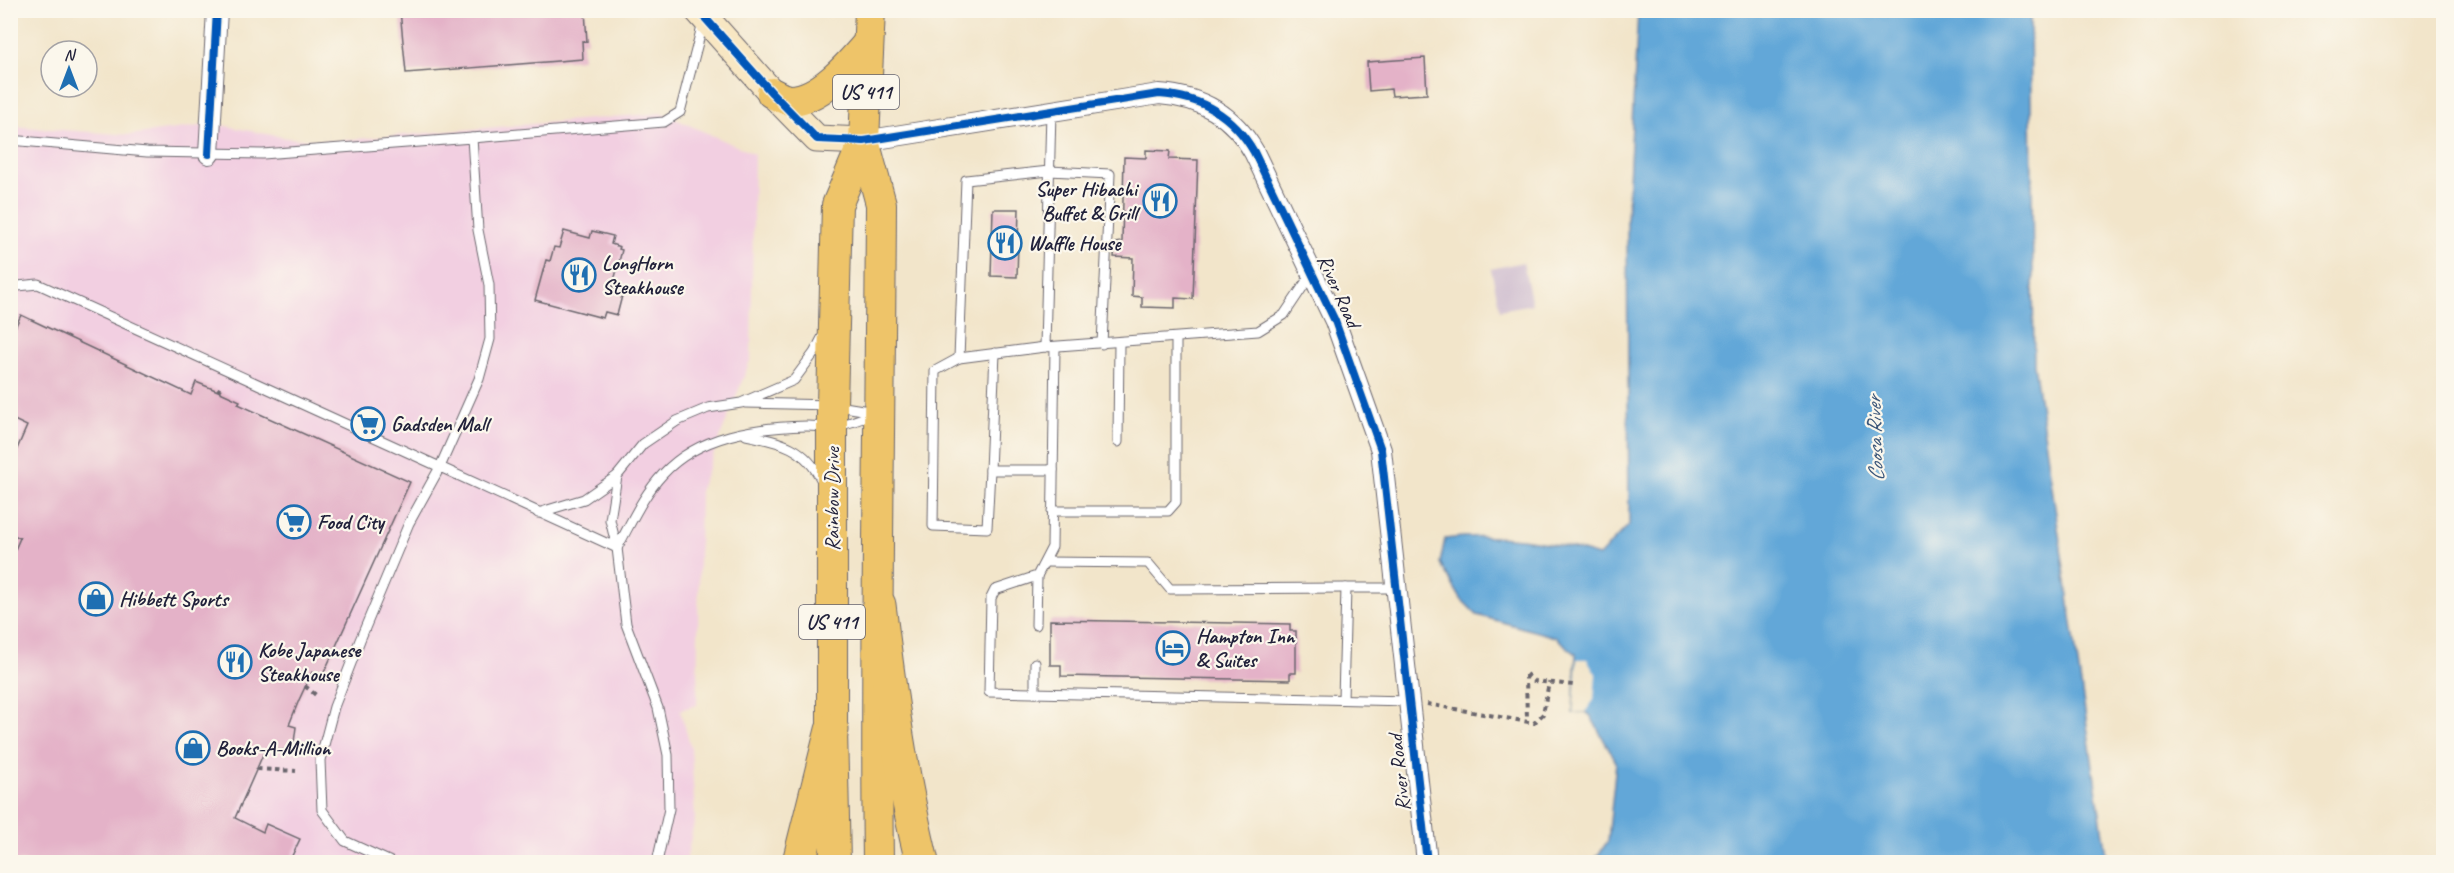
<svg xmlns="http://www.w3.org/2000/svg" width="2454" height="873" font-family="Caveat,sans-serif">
  <rect width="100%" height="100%" fill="#fbf7ec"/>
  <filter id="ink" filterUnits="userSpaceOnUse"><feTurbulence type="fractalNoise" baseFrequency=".0167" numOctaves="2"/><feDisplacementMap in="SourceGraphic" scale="12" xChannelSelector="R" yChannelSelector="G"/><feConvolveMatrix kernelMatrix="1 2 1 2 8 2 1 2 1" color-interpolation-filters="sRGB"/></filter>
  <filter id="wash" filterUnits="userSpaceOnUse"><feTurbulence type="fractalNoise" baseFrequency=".008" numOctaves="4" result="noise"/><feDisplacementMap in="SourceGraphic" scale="24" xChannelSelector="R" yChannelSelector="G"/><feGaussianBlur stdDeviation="1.35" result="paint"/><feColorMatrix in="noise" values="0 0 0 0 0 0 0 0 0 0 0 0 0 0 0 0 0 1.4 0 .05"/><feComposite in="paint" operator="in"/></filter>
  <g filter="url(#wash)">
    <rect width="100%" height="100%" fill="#f2e5ca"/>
    <!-- built -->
    <polygon fill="#f2cfe1" points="662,113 754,154 751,358 700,489 697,705 680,710 691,748 695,818 686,862 11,862 11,126 129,135 216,124 287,138 334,141"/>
    <!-- industrial -->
    <polygon fill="#cfbdcf" points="1523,262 1532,304 1500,310 1491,269"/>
    <!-- water -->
    <path fill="#62a7d8" stroke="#42648a" stroke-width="1.5" d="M1638 11H2030L2034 364 2107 862H1593L1608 841 1616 762 1590 715 1585 712 1573 713 1576 654 1555 637 1477 615 1461 599 1440 563 1445 539C1495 532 1551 541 1599 556L1629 525 1627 220Z"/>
    <!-- pier -->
    <polygon fill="#f2e5ca" points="1577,659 1587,659 1596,674 1594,700 1585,712 1573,713"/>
    <g id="blocks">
      <!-- building -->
      <g fill="#e4b2c8">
        <polygon points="400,10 585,10 587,42 582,41 583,59 406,73"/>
        <polygon points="1425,58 1427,94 1392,96 1391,89 1369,91 1367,62"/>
        <polygon points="1146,150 1170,151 1169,159 1198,160 1193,299 1175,298 1175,308 1142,307 1142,297 1132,296 1133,258 1114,257 1115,243 1122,242 1124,157 1146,158"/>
        <polygon points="993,209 1019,209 1017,277 991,276"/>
        <polygon points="564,231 590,238 592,231 613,236 611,244 620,247 619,249 622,250 612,289 623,292 617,315 605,312 603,318 535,300 546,260 550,261 554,247 559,248"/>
        <polygon points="21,315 191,395 196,382 218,391 240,401 238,404 410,482 322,677 312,672 299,700 289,725 296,727 293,750 265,750 235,818 263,832 266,824 300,839 289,862 10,862 10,561 20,538 10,533 10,465 27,426 10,418 10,338"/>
        <polygon points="1050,620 1290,624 1290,631 1296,631 1296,673 1290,673 1290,680 1061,676 1061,665 1050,665"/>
      </g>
    </g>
  </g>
  <g filter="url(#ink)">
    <use href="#blocks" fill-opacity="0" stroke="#6b666d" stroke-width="1.5"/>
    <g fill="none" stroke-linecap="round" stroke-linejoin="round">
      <defs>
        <g id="lane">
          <polyline points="1051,111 1045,347 1258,331 1284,315 1312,273"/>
          <polyline points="472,138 664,122 680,112 703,23"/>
          <polyline points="10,140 147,152 263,154 472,138 478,230 489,285 490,339 479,379 440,467 617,548"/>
          <polyline points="10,290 18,286 38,284 440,467 409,523 360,640 334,707 320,760 322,810 345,841 391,862"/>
          <polyline points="1045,347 959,358 966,180 1049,171 1110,174 1102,344"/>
          <polyline points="1055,347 1052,547 1037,576 995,590 991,598 989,692 1409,701"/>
          <polyline points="959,358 935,371 933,526 987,528 990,470 1053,470"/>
          <polyline points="745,403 832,405 875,412"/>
          <path d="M746 435C782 442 805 447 822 481"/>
          <polyline points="1118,442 1119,342"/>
          <polyline points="990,470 995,353"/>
          <polyline points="617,476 610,520 617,548 626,624 658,708 668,755 669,809 657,862"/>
          <polyline points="1052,511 1168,511 1176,502 1176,338"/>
          <polyline points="538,513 584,499 617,476 643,444 677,421 708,408 741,403 794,380 814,353 824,334"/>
          <path d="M617 548C631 523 643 495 663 474 699 435 757 427 807 426 815 426 823 427 830 427 845 426 861 418 874 414"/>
          <polyline points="1045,562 1148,563 1170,589 1346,588"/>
          <polyline points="1036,625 1037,576"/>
          <polyline points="1035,693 1035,663"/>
          <polyline points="1343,699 1346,588 1396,588"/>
        </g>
        <g id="street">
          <path d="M864 141 1159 94C1202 97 1233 115 1254 152L1335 321 1381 450 1427 862"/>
          <polyline points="209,154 217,10"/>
        </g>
        <polyline id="secondary" points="698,10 772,93 817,139 864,141"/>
        <g id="primary">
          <path d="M870 10 864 141 881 204C880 423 875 643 878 862"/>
          <path d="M772 93C777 96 784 99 789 100 819 101 850 64 868 43"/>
          <polyline points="835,862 832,730 832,405 837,205 864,141"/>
        </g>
        <g id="highway">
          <path d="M879 605C890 694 901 775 922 862"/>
          <polyline points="799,862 832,730"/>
        </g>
      </defs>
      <!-- lane casing -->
      <use href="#lane" stroke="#6b666d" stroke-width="11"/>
      <!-- street casing -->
      <use href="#street" stroke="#6b666d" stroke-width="22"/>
      <!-- secondary casing -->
      <use href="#secondary" stroke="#6b666d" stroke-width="29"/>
      <!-- primary casing -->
      <use href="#primary" stroke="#6b666d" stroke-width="32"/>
      <!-- highway casing -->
      <use href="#highway" stroke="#6b666d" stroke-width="35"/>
      <!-- path -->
      <g stroke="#6b666d" stroke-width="4" stroke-dasharray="4.5 4.5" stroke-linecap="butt">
        <polyline points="218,391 220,388"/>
        <polyline points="1526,674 1534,681 1574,685"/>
        <polyline points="1526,675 1527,721"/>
        <polyline points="305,686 317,696"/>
        <polyline points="1427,704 1534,723 1543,714 1549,682"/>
        <polyline points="257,769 296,771"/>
      </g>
      <!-- lane -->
      <use href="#lane" stroke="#fff" stroke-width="9"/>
      <!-- street -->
      <use href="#street" stroke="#fff" stroke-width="20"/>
      <!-- secondary -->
      <use href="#secondary" stroke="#f8e7c3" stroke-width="27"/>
      <!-- primary -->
      <use href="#primary" stroke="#eec469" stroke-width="30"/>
      <!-- highway -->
      <use href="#highway" stroke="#eec469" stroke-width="33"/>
      <defs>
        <g id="cycleway">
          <path d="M698 10 772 93 817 139 864 141 1159 94C1202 97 1233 115 1254 152L1335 321 1381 450 1427 862"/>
          <polyline points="209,154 217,10"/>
        </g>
      </defs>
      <!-- cycleway casing -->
      <use href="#cycleway" stroke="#fbf7ec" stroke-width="11"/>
      <!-- cycleway -->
      <use href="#cycleway" stroke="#0057b8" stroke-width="8"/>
    </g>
  </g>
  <!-- icons -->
  <defs>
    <symbol id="restaurant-ring" viewBox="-11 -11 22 22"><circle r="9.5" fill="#fbf7ec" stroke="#1f6fb2" stroke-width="1.5"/><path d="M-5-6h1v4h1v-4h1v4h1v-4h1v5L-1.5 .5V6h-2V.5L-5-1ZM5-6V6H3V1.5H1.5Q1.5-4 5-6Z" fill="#1f6fb2"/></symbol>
    <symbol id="supermarket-ring" viewBox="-11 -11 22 22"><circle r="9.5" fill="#fbf7ec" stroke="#1f6fb2" stroke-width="1.5"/><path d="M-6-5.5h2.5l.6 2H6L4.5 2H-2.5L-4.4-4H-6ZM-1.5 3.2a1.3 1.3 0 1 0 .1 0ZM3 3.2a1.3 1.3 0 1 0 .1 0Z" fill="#1f6fb2"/></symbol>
    <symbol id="shop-ring" viewBox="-11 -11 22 22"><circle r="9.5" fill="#fbf7ec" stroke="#1f6fb2" stroke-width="1.5"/><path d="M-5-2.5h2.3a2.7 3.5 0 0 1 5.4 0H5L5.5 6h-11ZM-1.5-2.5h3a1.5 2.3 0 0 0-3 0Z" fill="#1f6fb2"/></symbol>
    <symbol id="hotel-ring" viewBox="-11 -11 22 22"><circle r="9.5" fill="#fbf7ec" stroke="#1f6fb2" stroke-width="1.5"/><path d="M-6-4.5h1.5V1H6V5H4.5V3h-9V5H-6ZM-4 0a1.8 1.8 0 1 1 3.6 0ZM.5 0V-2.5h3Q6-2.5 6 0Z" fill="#1f6fb2"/></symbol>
  </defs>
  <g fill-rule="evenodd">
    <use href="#restaurant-ring" x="1141" y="182" width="38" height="38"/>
    <use href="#restaurant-ring" x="986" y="224" width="38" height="38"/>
    <use href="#restaurant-ring" x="560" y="256" width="38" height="38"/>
    <use href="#supermarket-ring" x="349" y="405" width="38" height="38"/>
    <use href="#supermarket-ring" x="275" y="503" width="38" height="38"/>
    <use href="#shop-ring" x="77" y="580" width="38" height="38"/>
    <use href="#hotel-ring" x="1154" y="629" width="38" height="38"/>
    <use href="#restaurant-ring" x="216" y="643" width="38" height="38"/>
    <use href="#shop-ring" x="174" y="729" width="38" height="38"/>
  </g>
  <g text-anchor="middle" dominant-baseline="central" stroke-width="4.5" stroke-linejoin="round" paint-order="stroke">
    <!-- shield labels -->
    <g fill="#fbf7ec" stroke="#636270" stroke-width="1.5">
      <rect x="833" y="75" width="66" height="34" rx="4.5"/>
      <rect x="799" y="605" width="66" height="34" rx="4.5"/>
    </g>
    <g font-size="20" font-weight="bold" fill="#22223b">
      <text x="866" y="92">US 411</text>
      <text x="832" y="622">US 411</text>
    </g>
    <!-- poi labels -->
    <g font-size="21" font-weight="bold" fill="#22223b" stroke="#fbf7ec" text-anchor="start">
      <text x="1137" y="189" text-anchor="end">Super Hibachi<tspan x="1137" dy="24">Buffet &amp; Grill</tspan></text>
      <text x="1028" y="243">Waffle House</text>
      <text x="602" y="263">LongHorn<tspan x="602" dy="24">Steakhouse</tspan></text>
      <text x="391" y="424">Gadsden Mall</text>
      <text x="317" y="522">Food City</text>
      <text x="119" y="599">Hibbett Sports</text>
      <text x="1196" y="636">Hampton Inn<tspan x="1196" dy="24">&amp; Suites</tspan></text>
      <text x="258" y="650">Kobe Japanese<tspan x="258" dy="24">Steakhouse</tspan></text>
      <text x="216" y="748">Books-A-Million</text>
    </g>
    <!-- street labels -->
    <g font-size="21" fill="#22223b" stroke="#fbf7ec">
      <text transform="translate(1339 291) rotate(66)">River Road</text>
      <text transform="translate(832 499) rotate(-90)">Rainbow Drive</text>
      <text transform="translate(1399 773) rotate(-96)">River Road</text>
    </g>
    <!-- water labels -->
    <g font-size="22" font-style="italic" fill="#3c577a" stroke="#fbf7ec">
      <text transform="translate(1875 439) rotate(-92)">Coosa River</text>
    </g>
  </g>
  <!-- margin -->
  <rect width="2454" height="873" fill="none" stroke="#fbf7ec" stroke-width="36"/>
  <!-- north arrow -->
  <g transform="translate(69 69)"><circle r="28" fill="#fbf7ec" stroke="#a4a2a5" stroke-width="1.5"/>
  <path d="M0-4.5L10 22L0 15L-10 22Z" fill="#1f6fb2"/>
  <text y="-9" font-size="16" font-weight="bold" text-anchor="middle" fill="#22223b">N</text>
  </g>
</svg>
